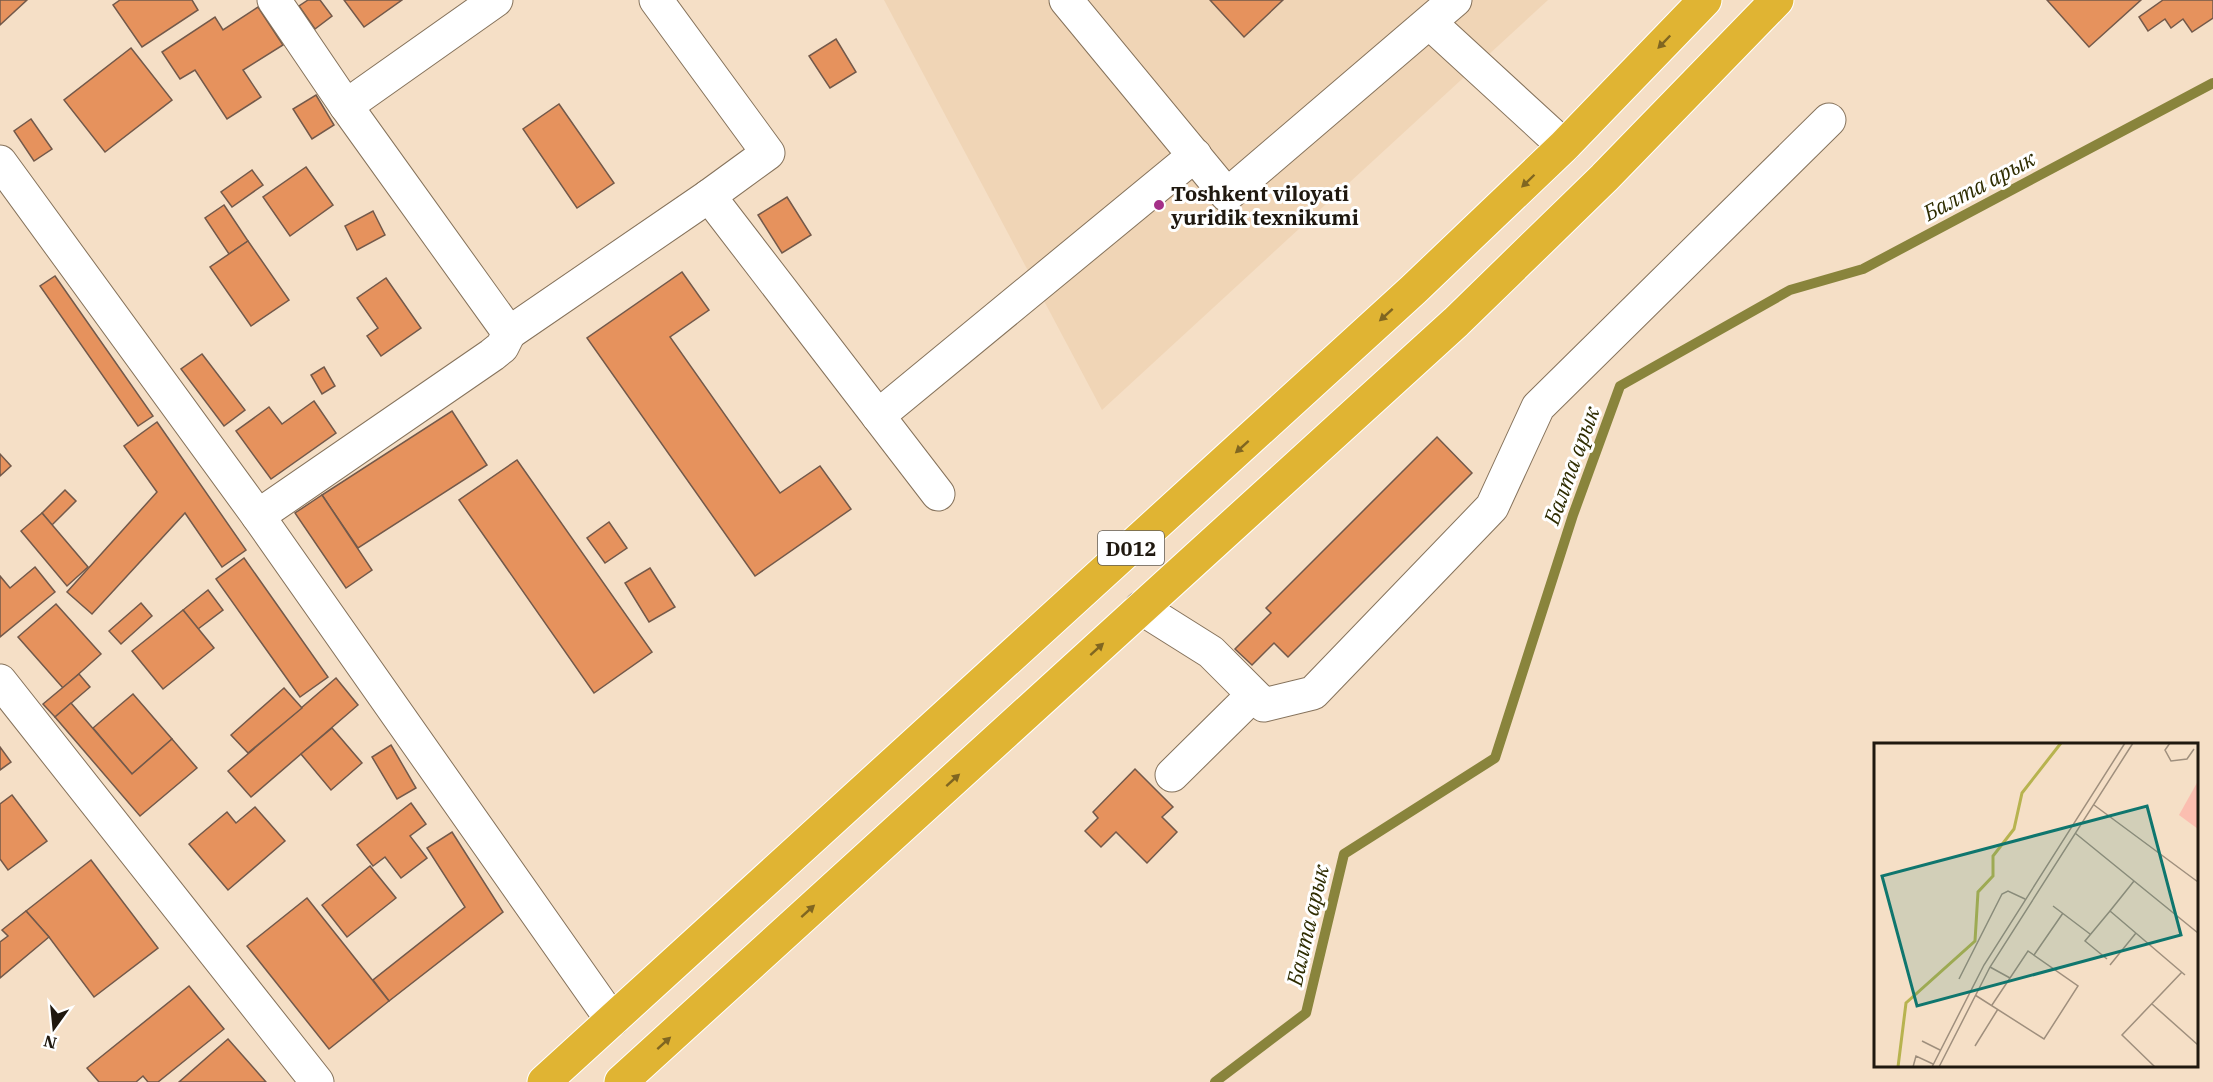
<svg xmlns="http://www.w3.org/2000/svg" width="2213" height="1082" font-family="'IBM Plex Serif',serif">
  <rect width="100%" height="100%" fill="#f5dfc6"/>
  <!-- built -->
  <polygon fill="#f0d5b6" points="884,0 1548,0 1102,410"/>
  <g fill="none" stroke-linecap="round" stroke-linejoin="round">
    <!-- stream -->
    <polyline stroke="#89843c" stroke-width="10" points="1215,1082 1306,1013 1344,854 1495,758 1573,515 1620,386 1790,290 1863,269 2213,83"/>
  </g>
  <!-- building -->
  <g fill="#e6925d" stroke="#73594a" stroke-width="1.5">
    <polygon points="0,0 27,0 0,25"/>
    <polygon points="120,0 192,0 198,10 142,47 113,5"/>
    <polygon points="308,0 320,0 332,16 315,29 299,6"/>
    <polygon points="344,0 402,0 364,27"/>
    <polygon points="1210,0 1283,0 1244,37"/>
    <polygon points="2047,0 2141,0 2089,47"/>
    <polygon points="2163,0 2213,0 2213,18 2192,32 2183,19 2171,28 2165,19 2148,31 2139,17"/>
    <polygon points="258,7 283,45 243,70 261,97 227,119 195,70 180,79 162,52 215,17 223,30"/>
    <polygon points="836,39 856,72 830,88 809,56"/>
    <polygon points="131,48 172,100 105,152 64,100"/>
    <polygon points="316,95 334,125 312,139 293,109"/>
    <polygon points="559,104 614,183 577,208 523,129"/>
    <polygon points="31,119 52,149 34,161 14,131"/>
    <polygon points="306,167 333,205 290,236 263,197"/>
    <polygon points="252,170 263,185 232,207 221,192"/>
    <polygon points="787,197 811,235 782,253 758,215"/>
    <polygon points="224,205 248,241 229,254 205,218"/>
    <polygon points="373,211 385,235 357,250 345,226"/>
    <polygon points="248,241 289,300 251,326 210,267"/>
    <polygon points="682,272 709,310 670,337 780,493 820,466 851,509 755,576 587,338"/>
    <polygon points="55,276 153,416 138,426 40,286"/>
    <polygon points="386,278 421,328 381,356 367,336 378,328 357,298"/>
    <polygon points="202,354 245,410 224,426 181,369"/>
    <polygon points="324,367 335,386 322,394 311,375"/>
    <polygon points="314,401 336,433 271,479 236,431 269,407 282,424"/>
    <polygon points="452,411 487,465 358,548 322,495"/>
    <polygon points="157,422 246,550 222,567 185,513 92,614 67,592 157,492 124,446"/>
    <polygon points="1437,437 1472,473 1288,657 1274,643 1252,665 1235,649 1271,613 1266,608"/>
    <polygon points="0,454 11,466 0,476"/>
    <polygon points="517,460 652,652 594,693 459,500"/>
    <polygon points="65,490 76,501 52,525 42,513"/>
    <polygon points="322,495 372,570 346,588 295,513"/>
    <polygon points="42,513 88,567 67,586 21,531"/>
    <polygon points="609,522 627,548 605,563 587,538"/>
    <polygon points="244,558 328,677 300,697 216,579"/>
    <polygon points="35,567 55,592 0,637 0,576 10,588"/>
    <polygon points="650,568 675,607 649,622 625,583"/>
    <polygon points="208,590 223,610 198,629 183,610"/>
    <polygon points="141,603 152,616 121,644 109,631"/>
    <polygon points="56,604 101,654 63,688 18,637"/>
    <polygon points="183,610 214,648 163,689 132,651"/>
    <polygon points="79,674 90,687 55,717 43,704"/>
    <polygon points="336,678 358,705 251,797 228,771"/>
    <polygon points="284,688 302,708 248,753 231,735"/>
    <polygon points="133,694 172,739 132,774 93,728"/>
    <polygon points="71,703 132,774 172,739 197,768 140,816 55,717"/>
    <polygon points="332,728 362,763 331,790 301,754"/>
    <polygon points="391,745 416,788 397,799 372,757"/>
    <polygon points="0,747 11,762 0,770"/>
    <polygon points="1135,769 1173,807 1162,817 1177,832 1147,863 1116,832 1101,847 1085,831 1098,818 1093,812"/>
    <polygon points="12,795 47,841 8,870 0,859 0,804"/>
    <polygon points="411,803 426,824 410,836 427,858 401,878 385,857 373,866 357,845"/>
    <polygon points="255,807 285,841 228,890 189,844 227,812 236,823"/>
    <polygon points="452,832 503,912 389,1001 373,980 465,907 427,848"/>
    <polygon points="91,860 158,948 94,997 49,937 26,911"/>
    <polygon points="370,866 396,898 347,937 322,905"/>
    <polygon points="307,898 389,1001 329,1049 247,946"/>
    <polygon points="26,911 49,937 0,978 0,942 8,936 2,930"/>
    <polygon points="189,986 224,1029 158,1082 148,1082 143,1076 136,1082 99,1082 87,1068"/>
    <polygon points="228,1039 266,1082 179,1082"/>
  </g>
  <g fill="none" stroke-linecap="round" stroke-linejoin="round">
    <defs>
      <g id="minor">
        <polyline points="1066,0 1227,195 1455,0"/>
        <polyline points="1430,23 1564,146"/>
        <polyline points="346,106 496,0"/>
        <polyline points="0,162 258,516 612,1020"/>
        <polyline points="709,196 938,494"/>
        <polyline points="509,333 709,196 768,153 656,0"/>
        <polyline points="878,416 1195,155"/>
        <polyline points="258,516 492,355 502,347 509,333 346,106 274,0"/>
        <polyline points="1141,608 1211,652 1264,705 1313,693 1492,507 1538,407 1829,120"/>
        <polyline points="0,681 317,1082"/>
        <polyline points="1172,775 1253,695"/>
      </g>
      <g id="highway">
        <polyline points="544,1082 1413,290 1564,146 1705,0"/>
        <polyline points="621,1082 1456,322 1604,178 1777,0"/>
      </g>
    </defs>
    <!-- minor casing -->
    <use href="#minor" stroke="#85725b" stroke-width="35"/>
    <!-- highway casing -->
    <use href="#highway" stroke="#fff" stroke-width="35"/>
    <!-- minor -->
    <use href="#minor" stroke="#fff" stroke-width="33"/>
    <!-- highway -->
    <use href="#highway" stroke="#e0b433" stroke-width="33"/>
  </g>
  <!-- one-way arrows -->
  <defs><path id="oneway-solid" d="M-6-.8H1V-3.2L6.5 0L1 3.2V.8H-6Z" transform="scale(1.5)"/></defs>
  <g fill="#806621">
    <use href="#oneway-solid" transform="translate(1664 42) rotate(134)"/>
    <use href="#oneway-solid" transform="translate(1528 181) rotate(136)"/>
    <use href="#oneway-solid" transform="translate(1386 315) rotate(138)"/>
    <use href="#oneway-solid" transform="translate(1242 447) rotate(138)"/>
    <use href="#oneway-solid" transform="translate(1097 649) rotate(-42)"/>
    <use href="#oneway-solid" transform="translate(953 780) rotate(-42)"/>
    <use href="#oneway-solid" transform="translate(808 911) rotate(-42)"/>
    <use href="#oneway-solid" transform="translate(664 1043) rotate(-42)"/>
  </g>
  <!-- markers -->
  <circle fill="#a53088" stroke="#fff" stroke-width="2" cx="1159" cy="205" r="6"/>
  <g text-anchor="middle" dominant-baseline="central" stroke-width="6" stroke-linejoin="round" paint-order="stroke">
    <!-- shield labels -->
    <rect fill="#fff" stroke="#625d57" stroke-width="1.5" x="1098" y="531" width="66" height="34" rx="4.5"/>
    <g font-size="20" font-weight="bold" fill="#1f180f">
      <text x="1131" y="548">D012</text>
    </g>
    <!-- poi labels -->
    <g font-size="21" font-weight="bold" fill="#1f180f" stroke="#fff" text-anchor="start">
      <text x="1171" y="193">Toshkent viloyati<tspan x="1171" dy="24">yuridik texnikumi</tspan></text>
    </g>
    <!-- water labels -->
    <g font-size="22" font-style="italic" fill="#2e2c00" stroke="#fff">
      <text transform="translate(1979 185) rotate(-28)">Балта арык</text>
      <text transform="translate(1571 465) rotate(-70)">Балта арык</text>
      <text transform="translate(1307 925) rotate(-77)">Балта арык</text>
    </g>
  </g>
  <!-- overview -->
  <g transform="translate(1874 743)">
    <rect width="324" height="324" fill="#f5dfc6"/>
    <path d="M324 38V86L305 72Z" fill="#fbbeb0"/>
    <path fill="none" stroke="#b7b34f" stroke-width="3" d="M24 324 32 260 101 198 104 149 119 133V113L140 86 148 50 187 0"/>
    <path fill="none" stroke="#9f8f7d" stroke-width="1.5" d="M296 0 291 7 297 18 313 16 320 6M220 62 324 139M201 90 324 190M260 138 236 168 311 232M179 163 216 191M160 212 189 170M233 216 211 198 236 168M236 222 262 190M116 224 136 235M85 236 128 151 134 148 151 156M101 252 170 296 204 243 154 208 118 262M278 261 324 302M48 298 66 307M101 303 124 266M39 324 42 313 59 321M58 324 110 222 251 0M65 324 116 224 259 0M281 324 248 292 308 229"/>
    <path fill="#0f766e" fill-opacity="0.15" stroke="#0f766e" stroke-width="3" d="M273 63 307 192 43 263 8 133Z"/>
    <rect width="324" height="324" fill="none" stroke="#1f180f" stroke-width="3"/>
  </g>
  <!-- north arrow -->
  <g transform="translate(54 1028) rotate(195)" stroke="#ffffff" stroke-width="4.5" paint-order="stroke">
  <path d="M0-4.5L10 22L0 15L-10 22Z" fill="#1f180f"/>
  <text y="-9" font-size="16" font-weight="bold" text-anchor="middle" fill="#1f180f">N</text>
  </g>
</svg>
